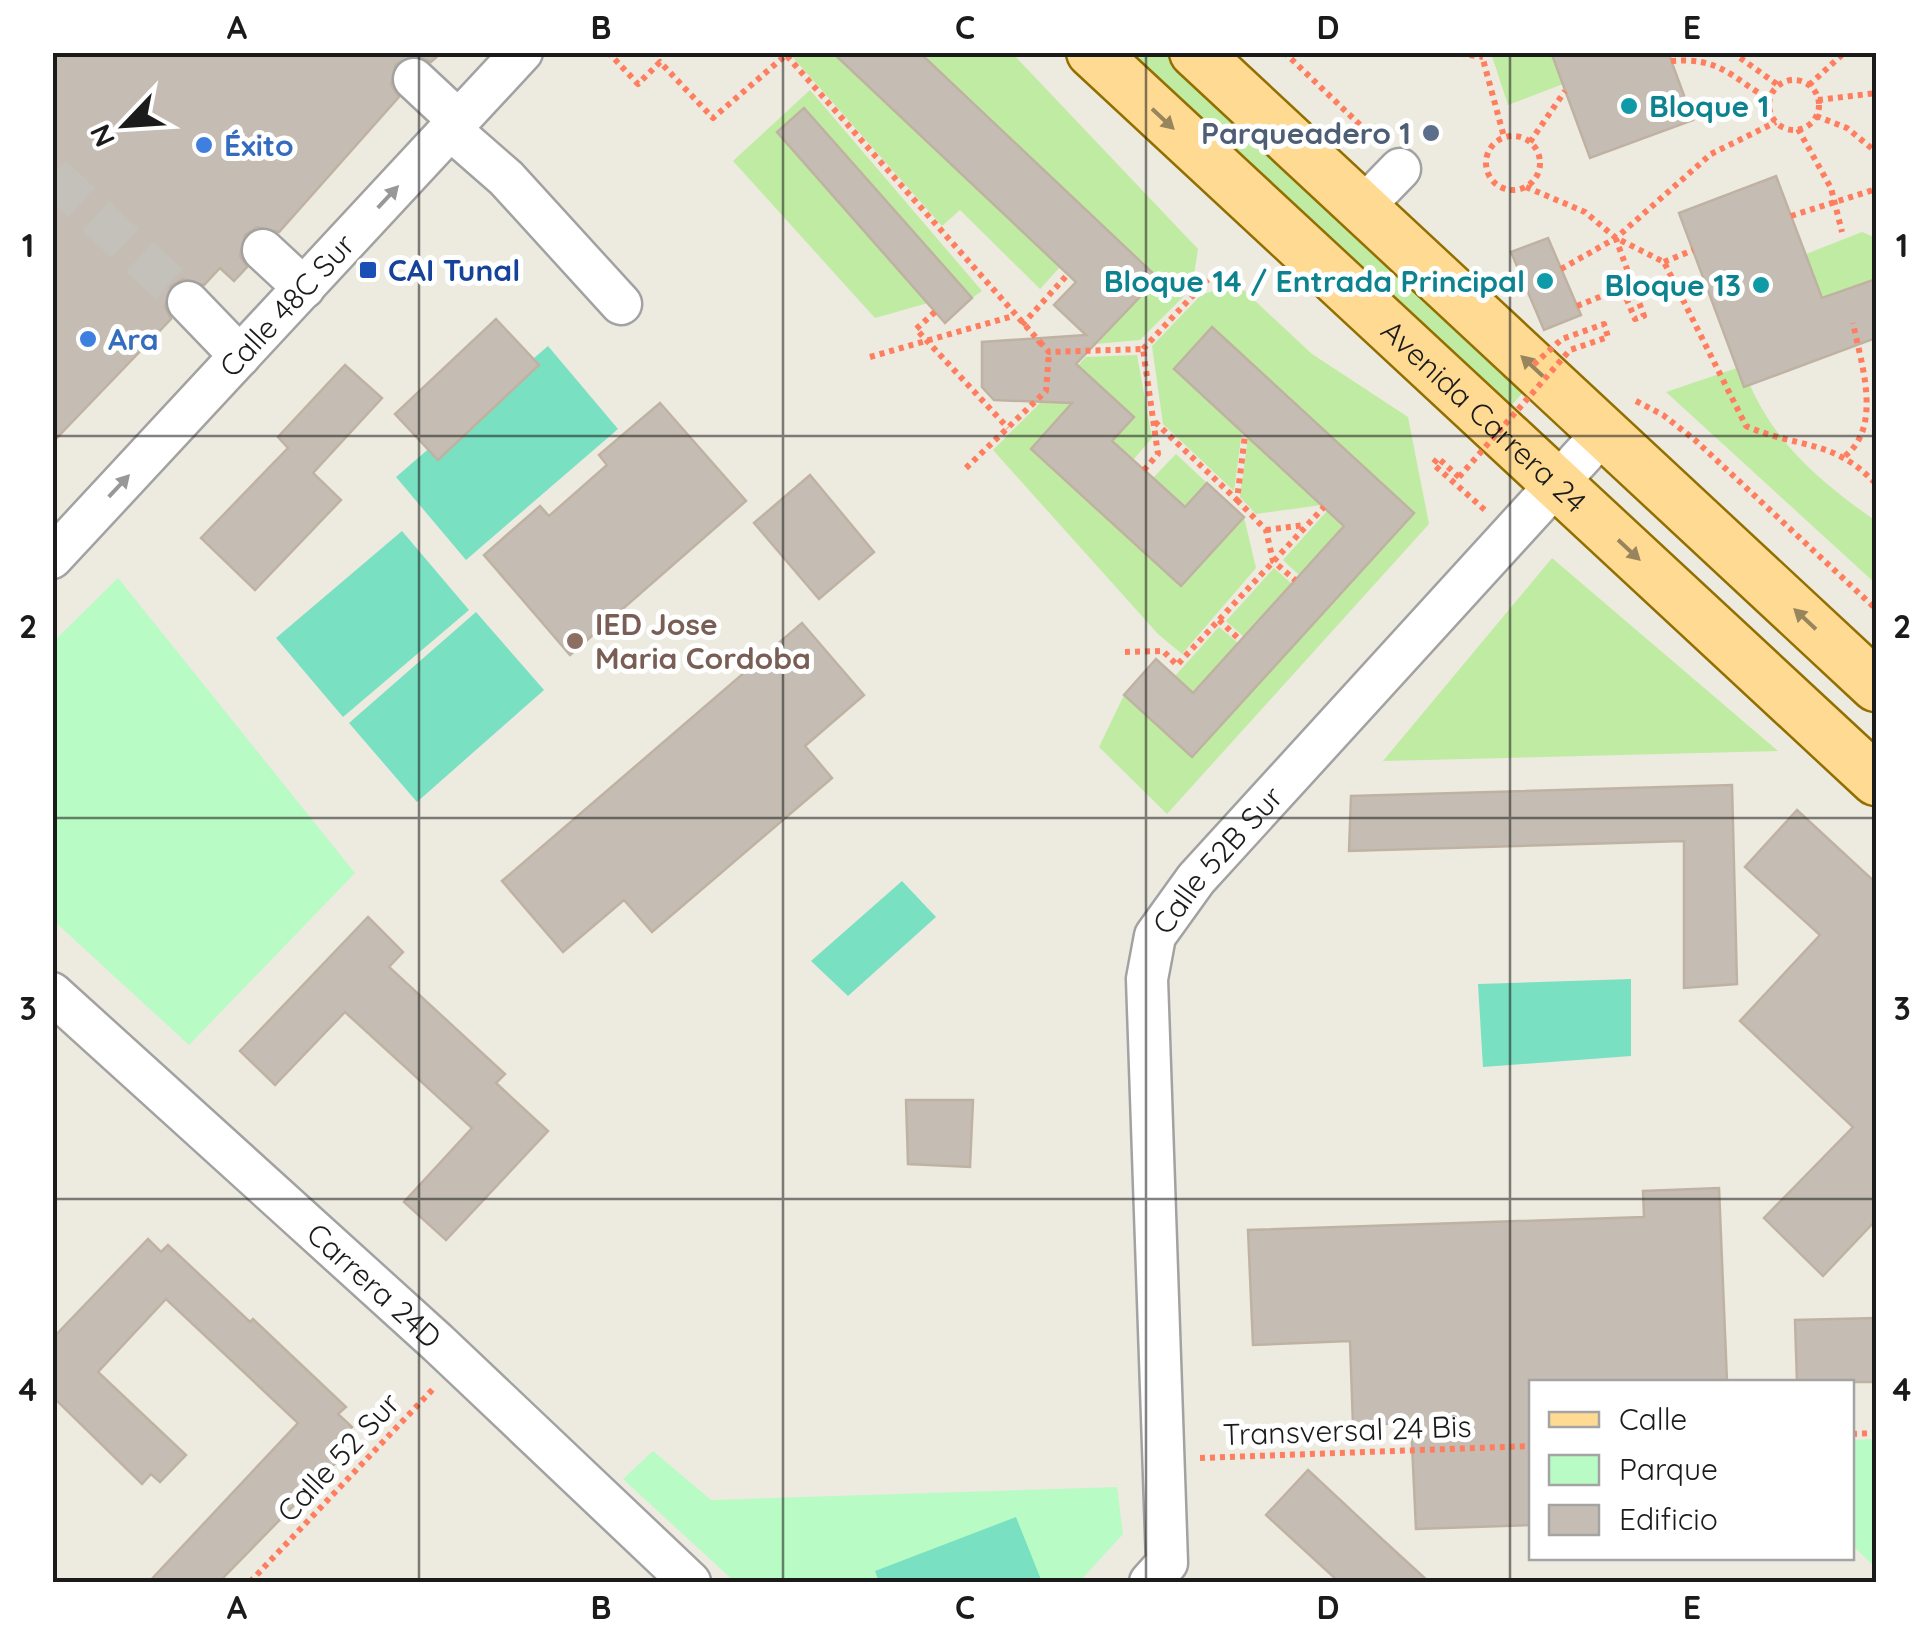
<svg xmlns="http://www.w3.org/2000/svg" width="1929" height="1635" font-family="Quicksand,sans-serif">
  <rect width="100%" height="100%" fill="#edeae0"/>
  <!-- grass -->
  <g fill="#c0eba3">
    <polygon points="789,53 832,53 1060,267 1040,289 960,210 942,226"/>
    <polygon points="919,53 1012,53 1198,249 1192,288 1140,340 1095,344 1158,278"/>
    <polygon points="1114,53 1163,53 1525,390 1503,415"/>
    <polygon points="1491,53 1551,53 1563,84 1508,105"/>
    <polygon points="810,90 982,291 972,298 804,108 777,132 928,303 875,318 733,161"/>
    <polygon points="1862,232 1876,238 1876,279 1856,286 1829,316 1806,254"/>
    <polygon points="1238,285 1312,354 1408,417 1429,524 1167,814 1099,747 1124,695 1192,757 1414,513 1242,432 1234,491 1163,424 1152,346 1202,294"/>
    <polygon points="1137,355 1152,438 1133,460 1112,441 1134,417 1093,380 1031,449 1181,586 1244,517 1256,568 1182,654 1158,634 993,450 1086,357"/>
    <path d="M1737 368 1744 386 1750 385C1776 445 1823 484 1876 521V584L1666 392Z"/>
    <polygon points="1248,437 1322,505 1256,514 1240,497"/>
    <polygon points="1176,454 1207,483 1185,507 1153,478"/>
    <polygon points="1328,510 1344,525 1299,575 1283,560"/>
    <polygon points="1552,558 1778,751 1383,761"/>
    <polygon points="1274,568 1292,584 1244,637 1226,621"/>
    <polygon points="1219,627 1238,643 1193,693 1175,676"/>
  </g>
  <!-- park -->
  <g fill="#b9fbc4">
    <polygon points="118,578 355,873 189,1045 53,920 53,642"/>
    <polygon points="1876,1439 1876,1568 1852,1545 1852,1440"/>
    <polygon points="653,1451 711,1500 1117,1487 1123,1534 1079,1582 735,1582 623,1479"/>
  </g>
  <!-- pitch -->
  <g fill="#79e1c2">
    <polygon points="548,346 618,429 466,560 396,477"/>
    <polygon points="402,531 469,610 343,717 276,638"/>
    <polygon points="476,612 544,690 417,802 349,723"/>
    <polygon points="902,881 936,917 848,996 811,961"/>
    <polygon points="1631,979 1631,1056 1483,1067 1478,984"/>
    <polygon points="1016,1517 1042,1582 879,1582 875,1571"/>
  </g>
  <!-- building -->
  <g fill="#c5bdb3" stroke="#c0b2a2" stroke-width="2.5">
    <polygon points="52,52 442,52 431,62 418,56 396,64 391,85 399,97 279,232 257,227 245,235 240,256 247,267 234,281 220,268 204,285 183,279 171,286 165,307 171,319 52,443"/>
    <polygon points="832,52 919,52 1158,278 1076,364 1134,417 1112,441 1153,478 1185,507 1207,483 1244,517 1181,586 1031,449 1072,403 994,400 982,387 982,342 1086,335 1054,305 1076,282"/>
    <polygon points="1551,52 1668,52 1693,120 1590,158"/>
    <polygon points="804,108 972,298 945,323 777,132"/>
    <polygon points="1776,176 1822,298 1876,279 1876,338 1744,387 1679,213"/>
    <polygon points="1548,238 1581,315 1544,330 1511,252"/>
    <polygon points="496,319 539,365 438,460 395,414"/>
    <polygon points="1212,327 1414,513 1192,757 1124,695 1156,659 1193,693 1344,526 1174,369"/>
    <polygon points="345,365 382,398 313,473 341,500 255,590 201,538 288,448 278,437"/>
    <polygon points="660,403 746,501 570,655 484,555 540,506 549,516 607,465 599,455"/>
    <polygon points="810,475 874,552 819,599 754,523"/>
    <polygon points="802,623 864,695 805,746 832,778 652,932 624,900 563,952 502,881"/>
    <polygon points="1732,785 1737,984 1684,988 1684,841 1349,851 1351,796"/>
    <polygon points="1797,810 1876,883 1876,1220 1823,1276 1764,1218 1853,1127 1740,1021 1820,935 1745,867"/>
    <polygon points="368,917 403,952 389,967 505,1074 496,1083 548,1131 446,1240 404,1202 472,1128 345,1012 275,1085 240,1051"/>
    <polygon points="906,1100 973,1100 970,1167 908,1164"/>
    <polygon points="1719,1188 1727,1382 1532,1382 1532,1525 1416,1529 1411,1423 1353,1425 1350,1341 1253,1345 1248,1230 1644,1217 1643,1191"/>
    <polygon points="148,1239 161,1252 168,1245 250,1322 253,1319 346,1407 338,1414 352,1427 342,1437 352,1446 219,1582 149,1582 298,1423 166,1299 98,1372 186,1455 160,1482 151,1474 142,1484 52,1396 52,1339"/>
    <polygon points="1876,1318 1876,1382 1797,1382 1795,1320"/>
    <polygon points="1308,1470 1383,1540 1429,1582 1339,1582 1266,1515"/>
  </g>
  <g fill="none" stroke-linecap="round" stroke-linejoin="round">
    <!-- minor-tunnel -->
    <polyline stroke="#c3c1b9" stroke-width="40" stroke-dasharray="40 20" stroke-linecap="butt" points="52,175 188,302"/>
    <defs>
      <g id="minor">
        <polyline points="414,79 459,121"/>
        <polyline points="451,130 506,178 621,304"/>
        <polyline points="1362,208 1400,169"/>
        <polyline points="263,250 304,288"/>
        <polyline points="188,302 240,356"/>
        <path id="s1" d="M52 558 522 52"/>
        <path id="s2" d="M52 993 438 1343 690 1582"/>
        <path id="s3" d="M1150 1582 1167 1563 1147 979 1155 936 1196 879 1604 432"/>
      </g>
      <g id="major">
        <path id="s4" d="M1092 52 1876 780"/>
        <polyline points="1195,52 1876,686"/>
      </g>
    </defs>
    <!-- minor casing -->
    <use href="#minor" stroke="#a2a2a2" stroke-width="45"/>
    <!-- major casing -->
    <use href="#major" stroke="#926f00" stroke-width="55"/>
    <!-- path -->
    <g stroke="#ff7e5f" stroke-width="6" stroke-dasharray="5 5" stroke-linecap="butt">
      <polyline points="608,52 638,84 660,62 713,118 786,55 1040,342 1035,347"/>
      <polyline points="1284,52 1379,143"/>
      <polyline points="1450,52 1483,57"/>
      <polyline points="1481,52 1504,137"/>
      <polyline points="1732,52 1778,85"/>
      <path d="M1671 61C1720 57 1731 77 1770 100"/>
      <circle cx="1794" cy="105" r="25"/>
      <polyline points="1809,85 1845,52"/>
      <polyline points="1818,100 1876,93"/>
      <polyline points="1816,116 1847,128 1876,152"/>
      <polyline points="1798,129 1831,188 1842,232"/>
      <circle cx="1513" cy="163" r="27"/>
      <polyline points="1530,142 1565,91"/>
      <path d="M1526 187 1585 212 1616 238 1664 262 1746 426C1798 449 1833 438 1876 484"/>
      <polyline points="1791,216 1876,189"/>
      <polyline points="1664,262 1693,250"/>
      <polyline points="1561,269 1616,238 1711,154 1776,122"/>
      <polyline points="1577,306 1622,288 1635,319 1644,316 1616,239"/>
      <polyline points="935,312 916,329 1008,428"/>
      <polyline points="1022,325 1068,274"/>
      <polyline points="1040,342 1049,352 1143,349 1158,454 1144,470"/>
      <polyline points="1143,349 1211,276"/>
      <polyline points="870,357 1013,316"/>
      <polyline points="1636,401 1663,415 1695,440 1876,609"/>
      <polyline points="1155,422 1237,500 1245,435"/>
      <path d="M1845 456C1883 426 1861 363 1853 323"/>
      <polyline points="966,468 1046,391 1049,352"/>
      <polyline points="1459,477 1438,458 1433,464 1486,511"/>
      <polyline points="1237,500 1266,530 1273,561 1295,580"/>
      <polyline points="1266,530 1305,525"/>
      <polyline points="1219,620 1240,640"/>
      <polyline points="1125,652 1163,651 1177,665 1324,507"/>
      <polyline points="1852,1434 1876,1433"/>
      <polyline points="1200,1458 1532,1446"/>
      <polyline points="250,1582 433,1389"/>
    </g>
    <!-- minor -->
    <use href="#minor" stroke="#fff" stroke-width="40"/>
    <!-- major -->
    <use href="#major" stroke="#ffda93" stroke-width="50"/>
    <!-- path-bridge -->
    <polyline stroke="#ff7e5f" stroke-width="6" stroke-dasharray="5 5" stroke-linecap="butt" points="1459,477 1570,350 1608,337 1604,324 1562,339 1532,366"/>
  </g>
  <!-- one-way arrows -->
  <defs><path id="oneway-solid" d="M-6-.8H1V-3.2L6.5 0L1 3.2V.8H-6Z" transform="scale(2.5)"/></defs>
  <g fill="#98845d">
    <use href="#oneway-solid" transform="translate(1163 119) rotate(43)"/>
    <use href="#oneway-solid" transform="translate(1532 366) rotate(-137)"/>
    <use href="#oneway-solid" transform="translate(1629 550) rotate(43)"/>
    <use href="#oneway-solid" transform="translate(1805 619) rotate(-137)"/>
  </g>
  <g fill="#989898">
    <use href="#oneway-solid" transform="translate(388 197) rotate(-47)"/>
    <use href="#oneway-solid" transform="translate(119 486) rotate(-47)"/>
  </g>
  <!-- grid -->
  <path fill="none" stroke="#1b1b1b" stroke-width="2.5" stroke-opacity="0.55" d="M419 52V1582M783 52V1582M1146 52V1582M1510 52V1582M52 436H1876M52 818H1876M52 1199H1876"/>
  <!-- markers -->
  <g fill="#0f9aa8" stroke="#fff" stroke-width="4">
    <circle cx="1629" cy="106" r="10"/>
    <circle cx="1545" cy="281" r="10"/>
    <circle cx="1761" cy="285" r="10"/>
  </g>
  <circle fill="#5c6f8a" stroke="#fff" stroke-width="4" cx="1431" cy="133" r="10"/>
  <g fill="#3f7fe0" stroke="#fff" stroke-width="4">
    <circle cx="204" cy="145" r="10"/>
    <circle cx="88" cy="339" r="10"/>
  </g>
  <rect fill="#1a4fb4" stroke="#fff" stroke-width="4" x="358" y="260" width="20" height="20" rx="5"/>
  <circle fill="#8d6e63" stroke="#fff" stroke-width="4" cx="575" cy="641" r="10"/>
  <g text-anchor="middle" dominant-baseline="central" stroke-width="10" stroke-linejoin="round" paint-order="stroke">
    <!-- culture labels -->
    <g font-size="30" font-weight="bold" fill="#0d838f" stroke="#fff" text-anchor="end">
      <text x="1649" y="106" text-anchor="start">Bloque 1</text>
      <text x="1525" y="281">Bloque 14 / Entrada Principal</text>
      <text x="1741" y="285">Bloque 13</text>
    </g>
    <!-- service labels -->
    <g font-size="30" font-weight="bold" fill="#4e5e75" stroke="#fff" text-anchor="end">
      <text x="1411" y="133">Parqueadero 1</text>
    </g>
    <!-- shop labels -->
    <g font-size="30" font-weight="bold" fill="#366cbe" stroke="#fff" text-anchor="start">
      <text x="224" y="145">Éxito</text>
      <text x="108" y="339">Ara</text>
    </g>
    <!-- transit labels -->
    <g font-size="30" font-weight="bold" fill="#164399" stroke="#fff" text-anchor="start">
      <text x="388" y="270">CAI Tunal</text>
    </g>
    <!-- street labels -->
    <g font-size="30" fill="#1b1b1b" stroke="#fff">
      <text stroke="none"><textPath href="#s1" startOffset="345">Calle 48C Sur</textPath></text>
      <text stroke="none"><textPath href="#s4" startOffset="535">Avenida Carrera 24</textPath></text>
      <text stroke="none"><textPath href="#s3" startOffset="752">Calle 52B Sur</textPath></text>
      <text stroke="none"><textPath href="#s2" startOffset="435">Carrera 24D</textPath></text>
      <text transform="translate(1347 1430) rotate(-2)">Transversal 24 Bis</text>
      <text transform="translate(338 1457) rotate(-47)">Calle 52 Sur</text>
    </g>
    <!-- education labels -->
    <g font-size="30" font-weight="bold" fill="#785e54" stroke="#fff" text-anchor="start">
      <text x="595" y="624">IED Jose<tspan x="595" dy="34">Maria Cordoba</tspan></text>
    </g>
  </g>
  <!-- border -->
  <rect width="1929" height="1635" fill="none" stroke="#ffffff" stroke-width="110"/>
  <!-- legend -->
  <rect x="1529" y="1380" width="325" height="180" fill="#ffffff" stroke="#a4a4a4" stroke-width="2.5"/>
  <rect x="1549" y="1412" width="50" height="15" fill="#ffda93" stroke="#a4a4a4" stroke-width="2.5"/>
  <text x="1619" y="1430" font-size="30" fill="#1b1b1b">Calle</text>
  <rect x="1549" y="1455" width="50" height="30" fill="#b9fbc4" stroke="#a4a4a4" stroke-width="2.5"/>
  <text x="1619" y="1480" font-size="30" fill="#1b1b1b">Parque</text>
  <rect x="1549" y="1505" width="50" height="30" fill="#c5bdb3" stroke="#a4a4a4" stroke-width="2.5"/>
  <text x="1619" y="1530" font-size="30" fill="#1b1b1b">Edificio</text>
  <!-- north arrow -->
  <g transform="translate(125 125) rotate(245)" stroke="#ffffff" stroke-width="8" paint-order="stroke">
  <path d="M0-8L18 38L0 25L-18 38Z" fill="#1b1b1b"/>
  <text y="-15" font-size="28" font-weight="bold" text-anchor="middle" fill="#1b1b1b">N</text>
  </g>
  <rect x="55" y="55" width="1819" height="1525" fill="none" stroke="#1b1b1b" stroke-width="4"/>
  <g font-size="32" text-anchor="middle" font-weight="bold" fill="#1b1b1b">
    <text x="237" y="39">A</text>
    <text x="601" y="39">B</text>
    <text x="965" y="39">C</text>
    <text x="1328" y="39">D</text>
    <text x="1692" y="39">E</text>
    <text x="28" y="257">1</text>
    <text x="1902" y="257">1</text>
    <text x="28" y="638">2</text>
    <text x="1902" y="638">2</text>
    <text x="28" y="1020">3</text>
    <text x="1902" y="1020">3</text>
    <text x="28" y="1401">4</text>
    <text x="1902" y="1401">4</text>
    <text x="237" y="1619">A</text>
    <text x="601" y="1619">B</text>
    <text x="965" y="1619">C</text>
    <text x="1328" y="1619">D</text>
    <text x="1692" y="1619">E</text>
  </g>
</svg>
